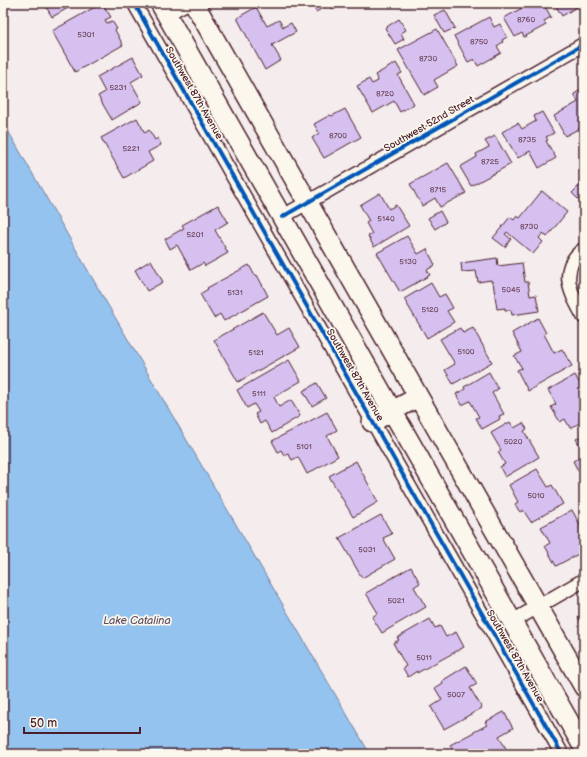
<svg xmlns="http://www.w3.org/2000/svg" width="587" height="757" font-family="'Balsamiq Sans',sans-serif">
  <rect width="100%" height="100%" fill="#f4eced"/>
  <filter id="ink" filterUnits="userSpaceOnUse"><feTurbulence type="fractalNoise" baseFrequency=".025" numOctaves="2"/><feDisplacementMap in="SourceGraphic" scale="8" xChannelSelector="R" yChannelSelector="G"/><feConvolveMatrix kernelMatrix="1 2 1 2 8 2 1 2 1" color-interpolation-filters="sRGB"/></filter>
  <g filter="url(#ink)">
    <!-- water -->
    <polygon fill="#93c3ee" stroke="#7681a0" points="3,122 98,288 370,754 3,754"/>
    <!-- building -->
    <g fill="#d6c0f0" stroke="#4a1f2b">
      <polygon points="44,3 77,3 52,17"/>
      <polygon points="102,3 111,17 105,20 107,23 112,21 117,29 115,30 123,45 75,72 52,31"/>
      <polygon points="311,3 345,3 333,10 330,4 316,12"/>
      <polygon points="519,3 543,3 551,17 544,21 546,25 524,37 522,33 515,37 504,18 522,8"/>
      <polygon points="554,3 583,3 562,16"/>
      <polygon points="256,7 267,26 279,20 283,27 291,23 296,32 272,45 281,60 265,70 237,18"/>
      <polygon points="445,10 455,28 444,33 434,15"/>
      <polygon points="489,17 494,27 500,24 507,37 502,40 503,42 497,46 501,53 478,66 474,59 468,62 454,36"/>
      <polygon points="399,19 406,30 401,33 404,39 395,44 385,28"/>
      <polygon points="437,29 458,66 434,80 438,87 424,95 398,50"/>
      <polygon points="133,57 143,75 131,82 142,102 112,120 98,96 105,92 97,77"/>
      <polygon points="396,63 402,73 398,75 414,104 400,112 394,101 373,113 357,86 369,79 372,84 378,81 375,75"/>
      <polygon points="584,88 584,126 565,136 554,116 578,102 574,94"/>
      <polygon points="345,109 361,137 324,158 312,138 319,133 314,124 330,115 332,116"/>
      <polygon points="542,112 554,133 546,137 548,140 546,141 556,158 539,168 530,151 518,158 502,132 518,123 522,129 536,121 534,116"/>
      <polygon points="137,118 145,133 149,130 155,140 158,138 161,145 148,152 153,161 124,178 101,138"/>
      <polygon points="495,136 511,164 471,186 460,167 477,157 476,154 489,147 485,141"/>
      <polygon points="448,163 466,193 440,207 435,198 422,206 410,184"/>
      <polygon points="584,170 584,177 580,174"/>
      <polygon points="584,181 584,205 572,193"/>
      <polygon points="542,191 567,212 547,237 543,233 539,238 543,242 533,254 507,232 505,234 511,239 505,247 493,238 510,217 514,220 517,216 520,218"/>
      <polygon points="380,193 389,209 396,205 409,226 374,247 368,236 372,234 366,223 369,221 360,205"/>
      <polygon points="218,205 228,222 215,230 228,253 205,266 203,263 191,270 177,245 170,249 165,239 184,228 182,225"/>
      <polygon points="440,211 446,222 435,229 428,218"/>
      <polygon points="407,236 418,254 427,249 435,265 427,270 430,275 400,292 377,253"/>
      <polygon points="497,258 498,266 522,263 525,282 528,282 530,296 536,295 539,311 512,315 511,310 505,310 505,308 497,309 493,282 491,282 491,280 478,282 476,271 462,272 461,263"/>
      <polygon points="151,260 163,282 147,291 135,270"/>
      <polygon points="249,265 255,276 257,275 268,296 224,321 220,314 214,318 200,294 208,289 207,288"/>
      <polygon points="431,283 439,297 445,294 453,308 447,311 454,322 427,338 404,299"/>
      <polygon points="263,312 277,335 289,328 300,347 238,382 214,340"/>
      <polygon points="538,318 546,333 544,334 554,353 562,349 572,366 528,391 517,370 522,368 514,356 522,352 512,333"/>
      <polygon points="460,328 463,333 473,328 492,362 453,384 445,370 455,364 440,339"/>
      <polygon points="289,360 301,381 274,397 279,407 291,400 300,416 272,433 265,421 260,424 255,414 259,412 254,404 247,408 237,390"/>
      <polygon points="489,372 498,389 492,393 504,414 499,416 500,419 482,429 476,418 479,417 470,401 462,405 456,394 465,389 464,387"/>
      <polygon points="575,375 582,388 584,387 584,421 570,428 565,419 560,422 551,407 556,404 548,390"/>
      <polygon points="317,383 326,398 312,406 303,391"/>
      <polygon points="327,412 337,430 327,436 338,456 307,474 298,457 292,460 288,453 284,455 281,450 278,452 272,441"/>
      <polygon points="510,422 514,428 523,423 527,429 524,431 539,457 505,477 500,467 505,464 498,452 501,450 491,433"/>
      <polygon points="584,435 584,453 576,439"/>
      <polygon points="584,455 584,479 583,480 573,461"/>
      <polygon points="356,461 378,502 353,517 329,476"/>
      <polygon points="537,469 548,487 552,485 563,504 531,522 523,510 520,512 517,508 515,504 518,502 509,485"/>
      <polygon points="572,510 584,532 584,551 556,566 545,546 550,543 541,527"/>
      <polygon points="381,515 392,534 383,538 395,559 362,578 339,538"/>
      <polygon points="411,567 420,583 414,587 426,607 382,633 372,617 378,613 366,593"/>
      <polygon points="584,614 584,628 578,617"/>
      <polygon points="430,619 435,628 440,626 446,637 456,632 464,647 417,673 417,671 408,677 403,668 406,666 393,643 399,640 397,638"/>
      <polygon points="466,666 477,684 470,688 482,708 444,729 431,707 442,700 435,688 443,683 442,681"/>
      <polygon points="504,712 513,728 499,736 509,754 455,754 450,745 487,725 485,722"/>
    </g>
    <g fill="none" stroke-linecap="round" stroke-linejoin="round">
      <defs>
        <g id="street">
          <polyline points="134,3 562,754"/>
          <polyline points="167,14 187,3"/>
          <polyline points="282,217 584,44"/>
          <path d="M584 249C557 269 571 294 584 317"/>
          <polyline points="513,621 584,580"/>
        </g>
        <g id="secondary">
          <polyline points="160,3 584,748"/>
          <polyline points="194,3 584,687"/>
          <polyline points="372,422 418,397"/>
        </g>
      </defs>
      <!-- street casing -->
      <use href="#street" stroke="#4a1f2b" stroke-width="16"/>
      <!-- secondary casing -->
      <use href="#secondary" stroke="#4a1f2b" stroke-width="22"/>
      <!-- street -->
      <use href="#street" stroke="#fbf7ec" stroke-width="13"/>
      <!-- secondary -->
      <use href="#secondary" stroke="#fbf7ec" stroke-width="19"/>
      <defs>
        <g id="cycleway">
          <polyline points="134,3 562,754"/>
          <polyline points="282,217 584,44"/>
        </g>
      </defs>
      <!-- cycleway casing -->
      <use href="#cycleway" stroke="#fbf7ec" stroke-width="6"/>
      <!-- cycleway -->
      <use href="#cycleway" stroke="#0057b8" stroke-width="4"/>
    </g>
  </g>
  <g text-anchor="middle" dominant-baseline="central" stroke-width="3.5" stroke-linejoin="round" paint-order="stroke">
    <!-- number labels -->
    <g font-size="8" fill="#6d475c">
      <text x="526" y="19">8760</text>
      <text x="86" y="34">5301</text>
      <text x="479" y="41">8750</text>
      <text x="428" y="58">8730</text>
      <text x="118" y="87">5231</text>
      <text x="385" y="93">8720</text>
      <text x="338" y="135">8700</text>
      <text x="527" y="139">8735</text>
      <text x="131" y="148">5221</text>
      <text x="490" y="161">8725</text>
      <text x="438" y="189">8715</text>
      <text x="386" y="218">5140</text>
      <text x="529" y="226">8730</text>
      <text x="195" y="234">5201</text>
      <text x="408" y="261">5130</text>
      <text x="511" y="289">5045</text>
      <text x="235" y="292">5131</text>
      <text x="430" y="309">5120</text>
      <text x="466" y="351">5100</text>
      <text x="256" y="352">5121</text>
      <text x="259" y="393">5111</text>
      <text x="513" y="441">5020</text>
      <text x="304" y="446">5101</text>
      <text x="536" y="495">5010</text>
      <text x="367" y="549">5031</text>
      <text x="396" y="600">5021</text>
      <text x="424" y="657">5011</text>
      <text x="456" y="694">5007</text>
    </g>
    <!-- street labels -->
    <g font-size="10" fill="#4a1f2b" stroke="#fbf7ec">
      <text transform="translate(194 93) rotate(60)">Southwest 87th Avenue</text>
      <text transform="translate(429 124) rotate(-30)">Southwest 52nd Street</text>
      <text transform="translate(355 375) rotate(60)">Southwest 87th Avenue</text>
      <text transform="translate(515 656) rotate(60)">Southwest 87th Avenue</text>
    </g>
    <!-- water labels -->
    <g font-size="11" font-style="italic" fill="#605066" stroke="#fbf7ec">
      <text x="137" y="620">Lake Catalina</text>
    </g>
  </g>
  <!-- margin -->
  <rect width="587" height="757" fill="none" stroke="#fbf7ec" stroke-width="16"/>
  <rect x="8" y="8" width="571" height="741" fill="none" stroke="#4a1f2b" stroke-width="1.5" filter="url(#ink)"/>
  <!-- scale -->
  <path d="M24 727v6h116v-6" fill="none" stroke="#4a1f2b" stroke-width="2"/>
  <text x="30" y="727" font-size="12" fill="#4a1f2b" stroke="#fbf7ec" stroke-width="3" paint-order="stroke">50 m</text>
</svg>
